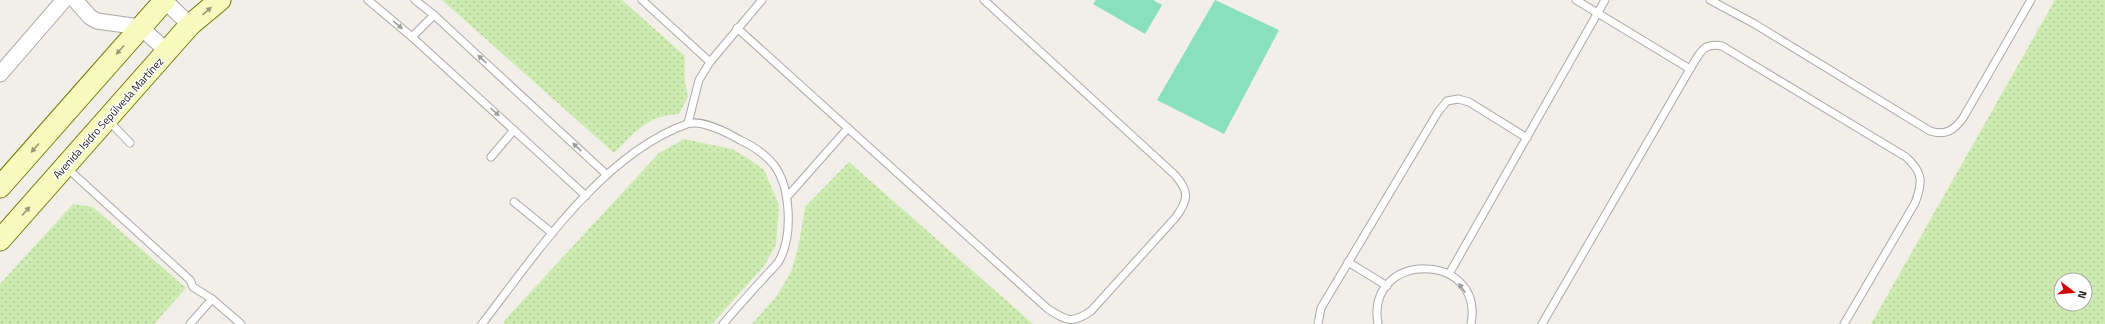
<svg xmlns="http://www.w3.org/2000/svg" width="2105" height="324" font-family="'Titillium Web',sans-serif">
  <defs>
    <pattern id="grass-dots" width="8" height="8" patternUnits="userSpaceOnUse"><rect width="8" height="8" fill="#cdebb0"/><path d="M2 2h.1M6 6h.1" fill="none" stroke="#b0c997" stroke-width="1.8" stroke-linecap="round"/></pattern>
  </defs>
  <rect width="100%" height="100%" fill="#f2efe9"/>
  <!-- grass -->
  <g fill="url(#grass-dots)" fill-rule="evenodd">
    <path d="M442 0H622L685 56V83L688 97 679 114C647 116 636 131 614 153Z"/>
    <path d="M2055 0H2105V324H1871ZM2061 280H2085V304H2061Z"/>
    <polygon points="684,139 732,149 746,157 764,170 779,205 776,245 764,266 712,324 505,324 503,322 659,153"/>
    <polygon points="849,162 1033,324 752,324 776,297 791,272 798,248 805,207"/>
    <polygon points="73,204 93,207 186,288 154,324 0,324 0,284"/>
  </g>
  <!-- pitch -->
  <g fill="#88e0be">
    <polygon points="1096,0 1153,0 1162,5 1145,34 1093,4"/>
    <polygon points="1215,0 1279,30 1224,134 1157,100"/>
  </g>
  <g fill="none" stroke-linecap="round" stroke-linejoin="round">
    <defs>
      <g id="service">
        <polyline points="368,0 412,37 586,196"/>
        <polyline points="415,0 434,15 606,174"/>
        <polyline points="642,0 710,62"/>
        <path d="M1710 0 1753 23 1930 131C1946 136 1954 130 1963 118L2031 0"/>
        <path d="M737 28 1048 309C1067 321 1072 324 1091 311L1176 217C1189 199 1189 191 1175 175L984 0"/>
        <polyline points="412,37 434,15"/>
        <path d="M1690 69C1700 54 1702 42 1722 46L1906 157C1923 172 1923 182 1915 203L1844 324"/>
        <polyline points="108,120 130,143"/>
        <polyline points="688,123 699,80 710,62 762,0"/>
        <polyline points="491,157 514,130"/>
        <polyline points="67,168 190,280 193,287 212,299 241,324"/>
        <polyline points="787,197 848,128"/>
        <polyline points="514,202 552,233"/>
        <polyline points="1348,262 1387,286"/>
        <polyline points="1449,274 1605,0"/>
        <polyline points="190,324 212,299"/>
        <path d="M482 324C535 255 602 154 687 124 701 119 728 133 740 140 753 146 765 154 774 165 791 188 793 236 779 261 775 267 768 273 763 279 749 294 736 309 723 324"/>
        <polyline points="1318,324 1321,308 1438,112 1447,101 1458,99 1469,102 1527,138"/>
        <path d="M1378 324C1365 250 1485 251 1471 324"/>
        <polyline points="1542,324 1690,69 1576,0"/>
      </g>
      <g id="minor">
        <polyline points="75,0 90,17 97,21 140,27 167,51"/>
        <polyline points="164,0 190,25"/>
        <polyline points="0,74 64,0"/>
      </g>
      <g id="secondary">
        <polyline points="0,187 165,0"/>
        <polyline points="0,240 190,25 220,0"/>
      </g>
    </defs>
    <!-- service casing -->
    <use href="#service" stroke="#a9a9a9" stroke-width="9"/>
    <!-- minor casing -->
    <use href="#minor" stroke="#a9a9a9" stroke-width="17"/>
    <!-- secondary casing -->
    <use href="#secondary" stroke="#707d05" stroke-width="23"/>
    <!-- service -->
    <use href="#service" stroke="#fff" stroke-width="7"/>
    <!-- minor -->
    <use href="#minor" stroke="#fff" stroke-width="15"/>
    <!-- secondary -->
    <use href="#secondary" stroke="#f7fabf" stroke-width="21"/>
  </g>
  <!-- one-way arrows -->
  <defs><path id="oneway-solid" d="M-6-.8H1V-3.2L6.5 0L1 3.2V.8H-6Z"/></defs>
  <g fill="#979978">
    <use href="#oneway-solid" transform="translate(207 11) rotate(-41)"/>
    <use href="#oneway-solid" transform="translate(120 50) rotate(131)"/>
    <use href="#oneway-solid" transform="translate(35 148) rotate(131)"/>
    <use href="#oneway-solid" transform="translate(26 211) rotate(-48)"/>
  </g>
  <g fill="#9c9c9c">
    <use href="#oneway-solid" transform="translate(398 25) rotate(40)"/>
    <use href="#oneway-solid" transform="translate(482 59) rotate(-137)"/>
    <use href="#oneway-solid" transform="translate(495 112) rotate(42)"/>
    <use href="#oneway-solid" transform="translate(577 147) rotate(-137)"/>
    <use href="#oneway-solid" transform="translate(1462 288) rotate(-125)"/>
  </g>
  <g text-anchor="middle" dominant-baseline="central" stroke-width="3" stroke-linejoin="round" paint-order="stroke">
    <!-- street labels -->
    <g font-size="11" fill="#222" stroke="#fff">
      <text transform="translate(108 118) rotate(-48)">Avenida Isidro Sepúlveda Martínez</text>
    </g>
  </g>
  <!-- north arrow -->
  <g transform="translate(2073 292) rotate(106)"><circle r="19" fill="#ffffff" stroke="#a7a7a7"/>
  <path d="M0-3L7 15L0 10L-7 15Z" fill="#d40000"/>
  <text y="-6" font-size="11" font-weight="bold" text-anchor="middle" fill="#222222">N</text>
  </g>
</svg>
